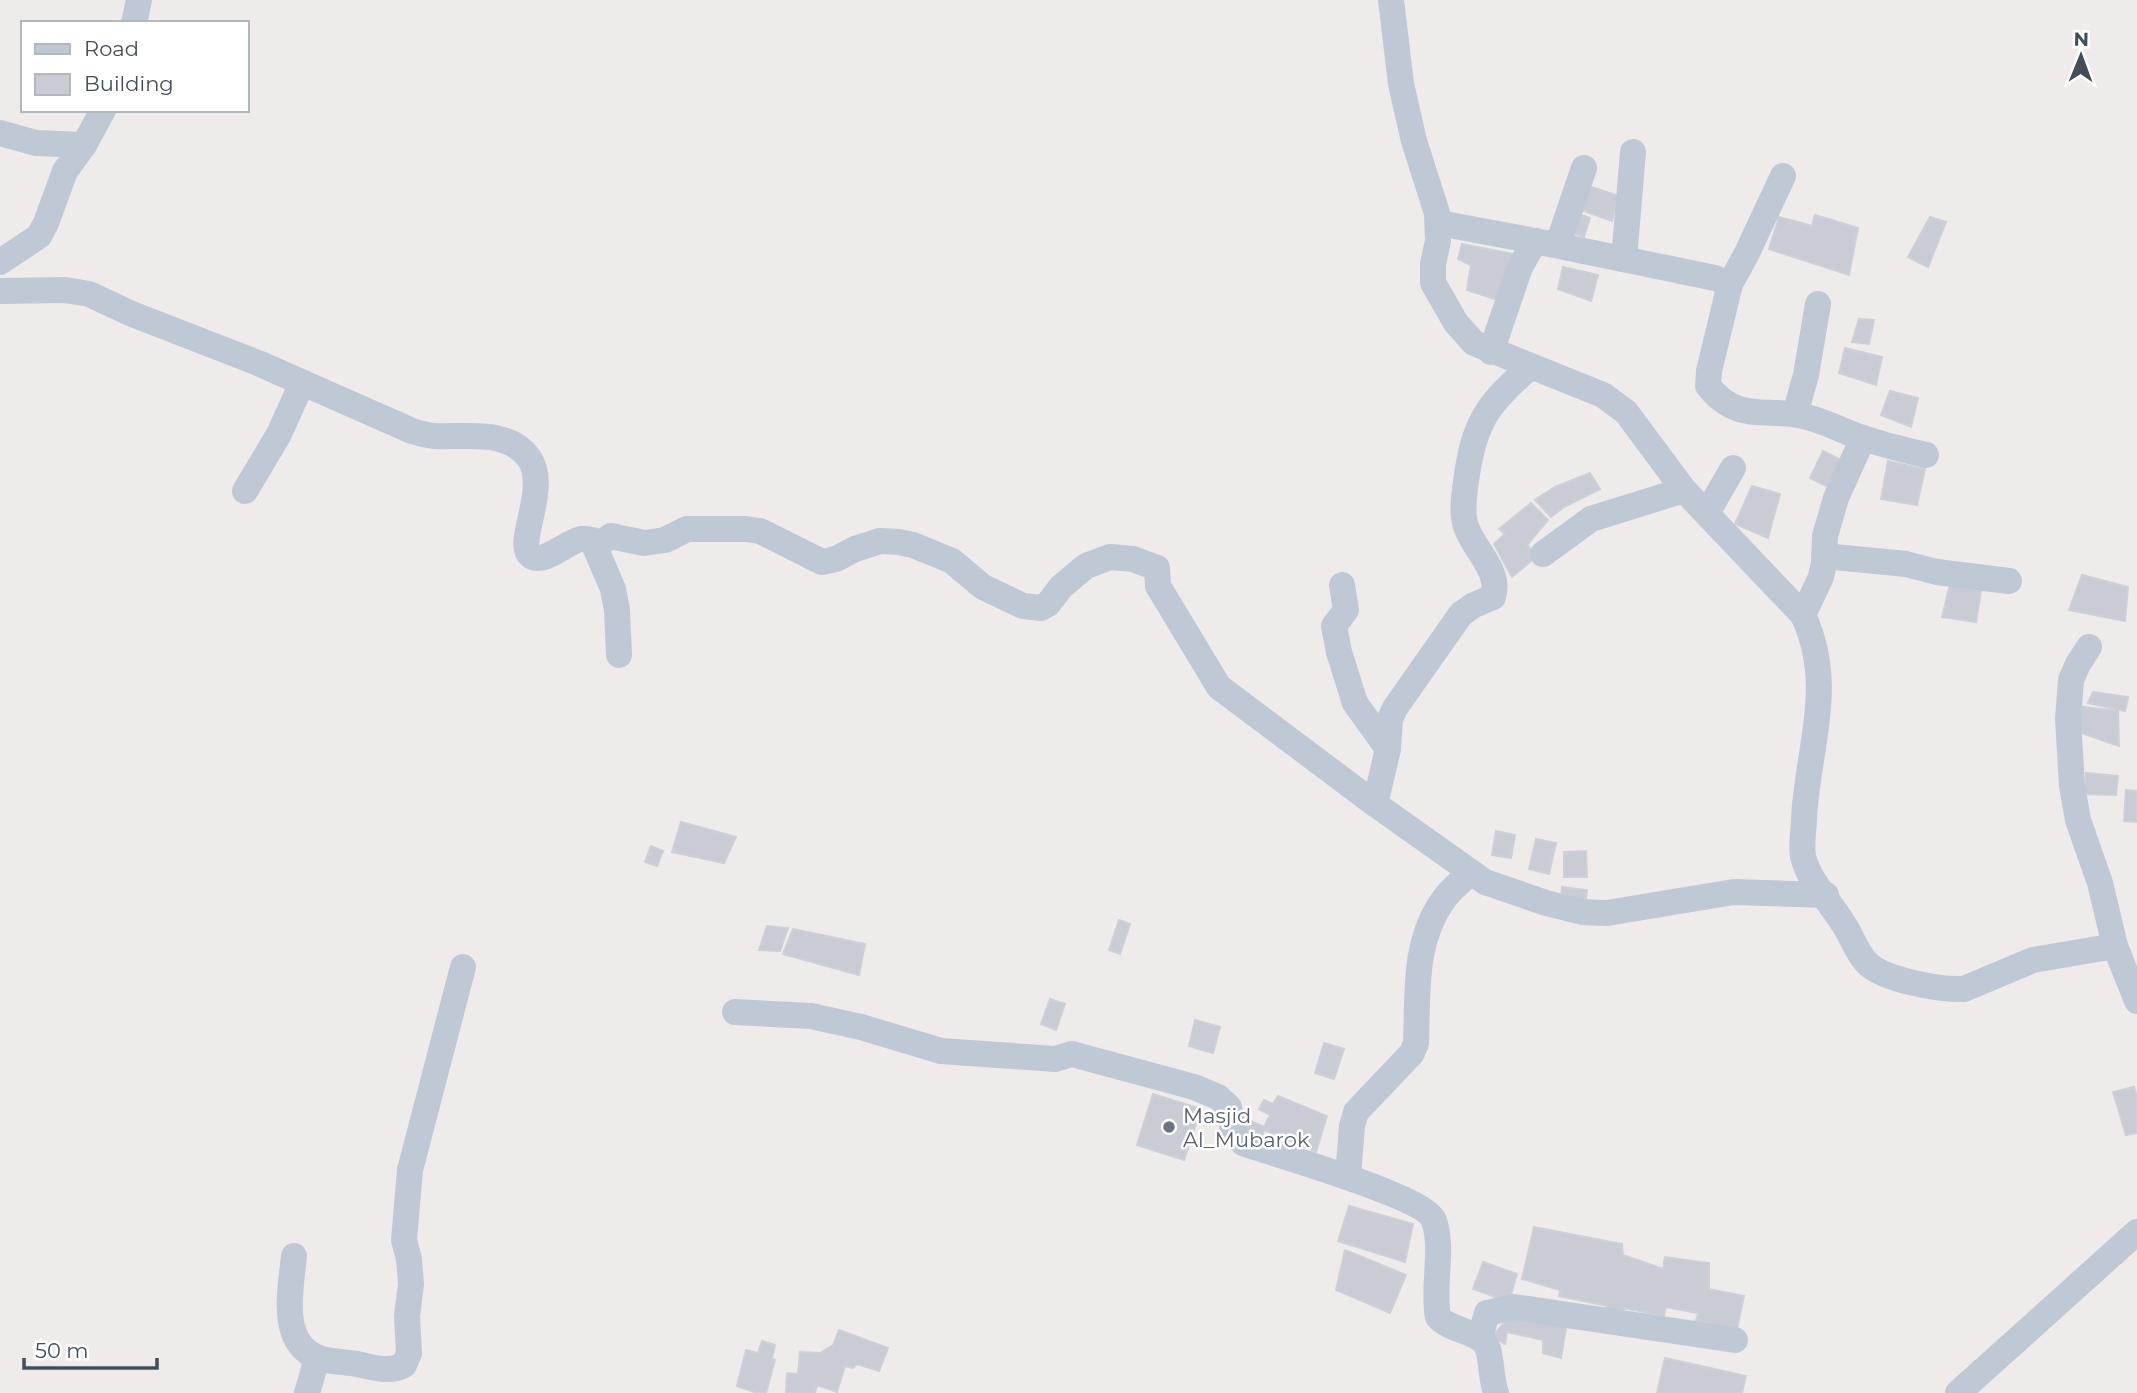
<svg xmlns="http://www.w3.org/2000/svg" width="2137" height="1393" font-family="Montserrat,sans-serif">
  <rect width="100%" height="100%" fill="#efebeb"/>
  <!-- building -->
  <g fill="#c9ccd4" stroke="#ced0d8" stroke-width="2">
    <polygon points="1586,185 1618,196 1612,221 1578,209"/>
    <polygon points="1575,213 1590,218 1584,237 1569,232"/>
    <polygon points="1815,215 1858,228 1849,275 1769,249 1779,217 1812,226"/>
    <polygon points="1930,217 1946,222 1928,267 1908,257"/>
    <polygon points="1462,244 1513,254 1501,301 1467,290 1471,265 1458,259"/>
    <polygon points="1563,267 1598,275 1591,301 1558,289"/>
    <polygon points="1859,319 1874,320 1869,344 1852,342"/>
    <polygon points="1845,348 1882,357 1876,385 1839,373"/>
    <polygon points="1890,391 1918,398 1911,427 1881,415"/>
    <polygon points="1823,451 1841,460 1828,487 1810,478"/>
    <polygon points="1888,461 1925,469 1917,505 1881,499"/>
    <polygon points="1590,473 1600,489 1564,507 1551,517 1535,500 1555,487"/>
    <polygon points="1752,486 1780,494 1768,538 1735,524"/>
    <polygon points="1531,503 1548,520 1527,545 1537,556 1512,577 1494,544 1505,534 1499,529"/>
    <polygon points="2082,575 2128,587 2125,621 2069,610"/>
    <polygon points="1950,584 1981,591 1976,622 1942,617"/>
    <polygon points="2093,692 2128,697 2125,711 2088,703"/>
    <polygon points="2076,706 2118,711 2119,746 2073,730"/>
    <polygon points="2086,773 2118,776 2116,795 2085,794"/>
    <polygon points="2126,790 2137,791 2137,822 2124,821"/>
    <polygon points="681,822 736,837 724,863 672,852"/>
    <polygon points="1496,831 1515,835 1511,858 1492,855"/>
    <polygon points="1536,839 1556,843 1549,874 1529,869"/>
    <polygon points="651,846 663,851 657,866 645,862"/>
    <polygon points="1586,851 1587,877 1564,877 1564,852"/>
    <polygon points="1562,887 1587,890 1585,907 1560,904"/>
    <polygon points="1119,920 1130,924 1120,954 1109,950"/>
    <polygon points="767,926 788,928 780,951 759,950"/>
    <polygon points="793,929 865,944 859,975 783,954"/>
    <polygon points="1050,999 1065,1004 1056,1030 1041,1024"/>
    <polygon points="1195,1020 1220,1027 1213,1053 1189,1046"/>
    <polygon points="1324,1043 1344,1049 1334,1079 1315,1073"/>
    <polygon points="2134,1087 2137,1096 2137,1133 2126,1135 2113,1092"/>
    <polygon points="1153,1094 1201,1109 1184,1160 1137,1145"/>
    <polygon points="1278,1096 1327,1116 1316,1152 1264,1130 1261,1143 1242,1137 1246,1119 1264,1127 1270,1115 1259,1109 1264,1100 1273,1104"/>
    <polygon points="1349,1206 1413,1224 1405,1262 1338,1241"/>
    <polygon points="1534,1227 1622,1244 1623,1255 1663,1269 1665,1257 1709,1263 1709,1289 1744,1296 1737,1329 1696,1321 1698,1313 1666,1307 1664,1316 1624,1308 1622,1318 1605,1314 1607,1306 1559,1296 1560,1290 1522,1279"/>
    <polygon points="1345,1250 1406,1275 1390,1313 1336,1290"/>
    <polygon points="1483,1262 1517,1274 1509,1302 1473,1289"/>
    <polygon points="1513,1312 1567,1322 1561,1358 1543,1353 1543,1340 1507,1332 1505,1344 1492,1337"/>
    <polygon points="839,1330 888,1348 879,1371 857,1364 853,1368 845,1366 837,1392 817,1385 815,1393 786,1393 787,1373 798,1374 800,1352 820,1353 833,1345"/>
    <polygon points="762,1341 775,1345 772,1358 775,1360 766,1393 757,1393 737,1386 746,1350 758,1353"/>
    <polygon points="1665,1358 1746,1376 1742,1393 1657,1393"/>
  </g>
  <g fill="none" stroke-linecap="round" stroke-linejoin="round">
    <!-- minor -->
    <g stroke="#bfc9d5" stroke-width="26">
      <path d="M1391 0 1401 84 1414 141 1437 213 1438 241 1433 264V283L1456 323 1474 343 1603 395 1626 412 1684 490 1803 615C1836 686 1808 745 1804 818 1804 831 1800 848 1804 860 1810 882 1834 907 1846 928 1853 939 1858 955 1868 964 1885 980 1940 990 1964 989L2033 960 2115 946 2137 1001"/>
      <polyline points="134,23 139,0"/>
      <polyline points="0,133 36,143 84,145"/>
      <polyline points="1439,223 1535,241"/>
      <polyline points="1558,244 1584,168"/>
      <polyline points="1624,259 1633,152"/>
      <polyline points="0,262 39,236 46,223 65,171 84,145 103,110"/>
      <polyline points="1730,284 1746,255 1783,176"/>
      <path d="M0 291 66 290 89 294 132 314 258 363 412 431C418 433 426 435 433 436 465 438 507 428 529 458 550 488 514 545 531 556 544 565 568 541 581 539 584 538 588 540 592 540L613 589 617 610 619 655"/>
      <path d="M1491 352 1520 267 1535 241 1715 278 1730 284 1709 371 1708 386C1739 425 1769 406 1807 417 1827 422 1844 432 1863 438 1883 445 1905 450 1926 455"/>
      <polyline points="1795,414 1806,375 1818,304"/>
      <polyline points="245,491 279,434 302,383"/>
      <polyline points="1707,513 1733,468"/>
      <polyline points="596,546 611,536 644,543 665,540 687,529 746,529 760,531 822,562 836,559 855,549 880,541 899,542 913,545 952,561 983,587 1023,606 1041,608 1048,604 1061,587 1086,566 1110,557 1133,559 1157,568 1158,586 1219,687 1375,804 1485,882 1546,903 1582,912 1607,913 1734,892 1826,895"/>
      <polyline points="1543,554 1591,519 1684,490"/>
      <polyline points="1824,556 1906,564 1937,572 2009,581"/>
      <polyline points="1342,585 1346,610 1334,626 1339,652 1355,703 1388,749"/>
      <polyline points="1803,615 1821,577 1824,563 1825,536 1836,498 1863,438"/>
      <polyline points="2089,647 2078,664 2071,680 2068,719 2072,786 2078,820 2100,883 2115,946"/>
      <path d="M1375 804 1388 749 1390 719 1395 708 1461 614 1474 605 1493 597C1501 572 1476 552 1467 529 1461 514 1464 497 1466 481 1474 423 1486 405 1530 367"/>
      <path d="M735 1012 811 1016 861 1027 941 1051 1055 1059 1072 1054 1194 1087 1218 1097 1229 1107 1233 1132 1243 1143C1273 1154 1425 1196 1434 1221 1444 1249 1432 1287 1438 1317 1451 1332 1481 1330 1488 1349 1492 1363 1491 1379 1496 1393"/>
      <path d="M1348 1176 1352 1126 1356 1112 1412 1053 1416 1043C1418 994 1413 941 1444 899 1451 889 1463 880 1471 872"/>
      <path d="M294 1256C291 1289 278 1343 319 1358 330 1362 345 1362 357 1364 372 1367 389 1373 404 1365L409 1353 407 1316 411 1284 409 1259 404 1240 410 1170 463 967"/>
      <polyline points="1480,1338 1487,1313 1514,1307 1735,1340"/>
      <polyline points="307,1393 317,1358"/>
      <polyline points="1958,1393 2137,1232"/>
    </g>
  </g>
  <!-- markers -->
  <circle fill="#6b7280" stroke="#fff" stroke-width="2.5" cx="1169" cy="1127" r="7"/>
  <g text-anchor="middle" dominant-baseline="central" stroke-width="5" stroke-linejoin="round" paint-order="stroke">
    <!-- worship labels -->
    <g font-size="21" fill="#5b616d" stroke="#fff" text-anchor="start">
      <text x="1183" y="1115">Masjid<tspan x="1183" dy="24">Al_Mubarok</tspan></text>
    </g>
  </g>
  <!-- legend -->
  <rect x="21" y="21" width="228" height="91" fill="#ffffff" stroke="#b3b8bd" stroke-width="2"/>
  <rect x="35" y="44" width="35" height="10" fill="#bfc9d5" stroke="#b3b8bd" stroke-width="2"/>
  <text x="84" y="56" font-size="21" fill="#424d5a">Road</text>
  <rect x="35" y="74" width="35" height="21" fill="#c9ccd4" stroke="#b3b8bd" stroke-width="2"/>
  <text x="84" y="91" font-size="21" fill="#424d5a">Building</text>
  <!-- north arrow -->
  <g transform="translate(2081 56) rotate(1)" stroke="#ffffff" stroke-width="5" paint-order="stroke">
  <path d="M0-5L12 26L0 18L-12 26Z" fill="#424d5a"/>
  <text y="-10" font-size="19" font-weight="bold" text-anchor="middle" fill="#424d5a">N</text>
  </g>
  <!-- scale -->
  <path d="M24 1358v10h133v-10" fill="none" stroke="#424d5a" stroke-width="3.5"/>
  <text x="35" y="1358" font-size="21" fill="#424d5a" stroke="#ffffff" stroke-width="5" paint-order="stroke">50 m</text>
</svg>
